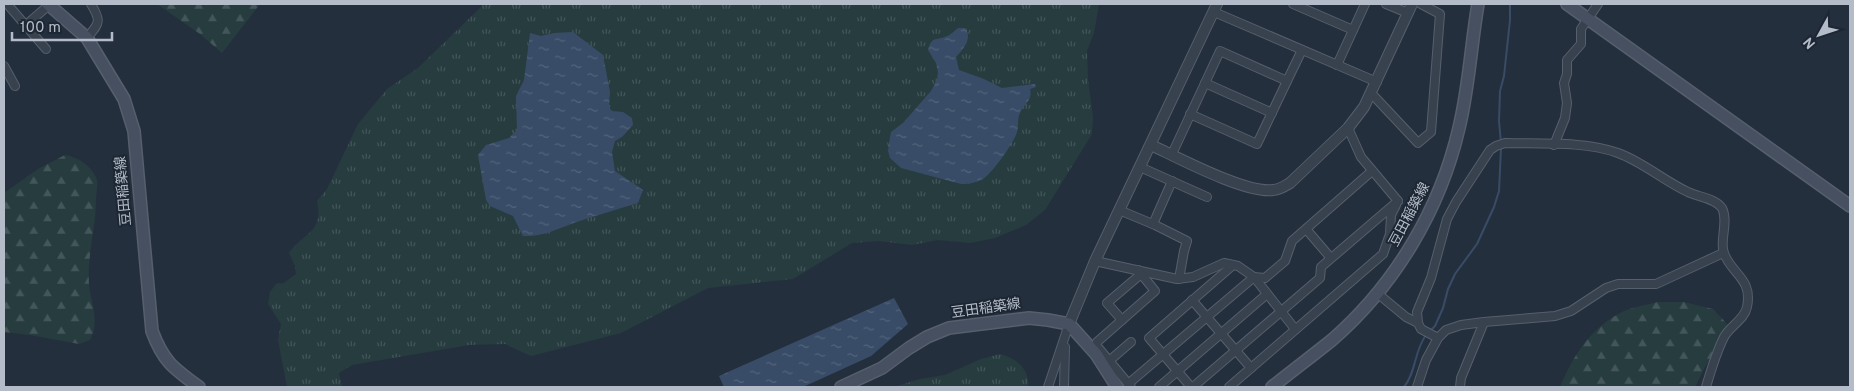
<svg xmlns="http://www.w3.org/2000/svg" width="1854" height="391" font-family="Overpass,'Noto Sans JP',sans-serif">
  <defs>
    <pattern id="grass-tufts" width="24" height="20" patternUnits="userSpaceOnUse" patternTransform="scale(1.25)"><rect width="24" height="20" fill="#263c3f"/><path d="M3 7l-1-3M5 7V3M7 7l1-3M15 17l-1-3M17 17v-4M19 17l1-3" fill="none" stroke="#435659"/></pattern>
    <pattern id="forest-firs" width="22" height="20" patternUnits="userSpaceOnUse" patternTransform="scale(1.25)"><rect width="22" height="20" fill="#263c3f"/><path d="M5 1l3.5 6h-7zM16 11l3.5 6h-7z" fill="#435659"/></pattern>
    <pattern id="water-ripples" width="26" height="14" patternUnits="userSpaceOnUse" patternTransform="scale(1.25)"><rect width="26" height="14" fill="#394c67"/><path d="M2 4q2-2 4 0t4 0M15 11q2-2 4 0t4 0" fill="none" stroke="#53647b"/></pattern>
  </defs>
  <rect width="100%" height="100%" fill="#242f3e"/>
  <!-- grass -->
  <g fill="url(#grass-tufts)">
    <path d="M484 4H1099L1094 33 1087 51 1088 79 1093 117 1092 134 1045 210 1026 225 995 238 970 243 938 240 912 245 879 241 852 243 793 279 708 288 621 333 531 356 505 344 469 345 352 365 339 373 342 387H287L278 340 281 324 268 304 270 292 276 284 284 283 296 274 295 266 289 253C304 232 324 233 317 201L327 189 358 124 387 89 418 68Z"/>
    <path d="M1000 354C1016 358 1030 369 1028 387H894L920 379 945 375 981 359Z"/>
  </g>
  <!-- forest -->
  <g fill="url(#forest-firs)">
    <polygon points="157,4 260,4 222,53 200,34"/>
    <path d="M65 155C78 157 93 167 97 180 98 186 96 194 96 199 96 227 87 256 89 284 91 304 100 321 90 340L79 344 30 335 4 332V193L38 169Z"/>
    <path d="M1658 302H1684L1713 309 1729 326 1727 333 1705 367 1695 387H1560C1573 356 1590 329 1620 313 1631 307 1646 305 1658 302Z"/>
  </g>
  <!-- water -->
  <g fill="url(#water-ripples)">
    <path d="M958 28H965C973 39 963 49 956 57L959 70 984 79 1002 88 1035 84 1036 87 1030 89C1033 100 1024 104 1020 113 1017 119 1019 125 1017 132 1014 143 993 172 983 179 976 183 968 184 961 184L901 168 890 158 888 151 890 137 891 132 903 123 931 91 937 80 938 72 936 63 928 50C932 35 937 41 947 36 951 35 955 30 958 28Z"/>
    <path d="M573 32 603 55 610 92 609 107 612 111 623 112 632 118 633 125 622 137 615 141 612 152 615 171 643 190 638 203C616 210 593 216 571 224 555 230 541 237 523 236L513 216 490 206 486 200 478 155 486 145 509 138 517 130 516 96 524 80 530 33 541 36 554 33Z"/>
    <polygon points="894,298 908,324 871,356 803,387 724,387 719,376"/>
  </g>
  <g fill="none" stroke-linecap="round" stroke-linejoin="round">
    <!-- stream -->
    <g stroke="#394c67" stroke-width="2">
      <polyline points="1501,143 1499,121 1500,91 1504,76 1510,20 1510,4"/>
      <polyline points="1431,330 1435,326 1443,308 1448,289 1455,274 1477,244 1494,207 1499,191 1501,148"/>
      <path d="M1404 387C1416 373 1414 351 1426 335"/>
    </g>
    <defs>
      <g id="minor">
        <polyline points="1293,4 1353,30"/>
        <polyline points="1386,4 1408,13"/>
        <polyline points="8,5 46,49"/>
        <polyline points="1214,12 1377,82"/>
        <polyline points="26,25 49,5"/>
        <path d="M87 38C99 23 102 22 91 4"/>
        <polyline points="1337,65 1365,4"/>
        <polyline points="4,66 15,86"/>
        <polyline points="1287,81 1302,50"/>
        <polyline points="1205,83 1272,113"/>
        <polyline points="1371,93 1418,143 1431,132 1440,14 1421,4"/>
        <polyline points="1348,128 1361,157 1398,201"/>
        <polyline points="1554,145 1565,118 1567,103 1564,83 1567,74 1567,60 1581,44 1581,29 1598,4"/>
        <polyline points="1172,154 1220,51 1287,81 1257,144 1190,114"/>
        <polyline points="1140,167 1207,197"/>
        <polyline points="1119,210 1155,225 1187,241 1184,251 1179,279"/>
        <polyline points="1153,224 1172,181"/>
        <polyline points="1306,229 1330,257"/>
        <polyline points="1095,261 1177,279 1193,277 1224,263 1238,266 1254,277 1295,329"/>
        <polyline points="1377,293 1406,317 1418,323"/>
        <polyline points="1192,300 1251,368"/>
        <polyline points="1122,320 1107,303 1141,274"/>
        <path d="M1438 338 1421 329 1418 323 1417 312 1431 278 1447 219 1456 202 1490 150 1496 146 1505 143C1539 144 1586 141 1618 153 1643 162 1664 181 1688 192 1698 197 1715 198 1722 208 1729 222 1719 241 1724 253 1731 274 1753 278 1747 307 1745 319 1730 326 1724 337 1716 353 1711 370 1706 387"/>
        <polyline points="1096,345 1097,342 1155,291 1138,270"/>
        <polyline points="1093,347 1096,345 1131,387"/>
        <polyline points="1109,361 1131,342"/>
        <polyline points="1128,384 1254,277 1265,278 1285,261 1292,241 1372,171"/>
        <polyline points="1048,387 1069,324"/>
        <polyline points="1064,387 1065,347"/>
        <polyline points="1159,387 1267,294"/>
        <polyline points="1191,387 1149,338 1233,265"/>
        <polyline points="1193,387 1320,278 1321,267 1398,201"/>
        <polyline points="1229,387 1383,254 1390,234 1391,215 1396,205"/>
        <polyline points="1417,387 1426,360 1438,338 1446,330 1461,325 1484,322 1555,316 1571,311 1606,288 1618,284 1656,284 1723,253"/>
        <polyline points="1460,387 1461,378 1484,322"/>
      </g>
      <g id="tertiary">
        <path d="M1151 145C1177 157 1246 194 1273 190 1279 190 1285 186 1290 183L1348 128 1364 107 1412 4"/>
        <polyline points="1069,324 1095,261 1217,4"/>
      </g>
      <g id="secondary">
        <path d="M48 4 87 38 124 99 134 131 152 331C163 361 173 368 199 387"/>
        <polyline points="1567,4 1850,206"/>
        <polyline points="841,387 882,368 909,348 927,337 949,328 1029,318 1048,320 1069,324 1096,354 1117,387"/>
        <path d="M1272 387C1292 371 1312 356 1332 340 1395 285 1440 210 1459 128 1469 87 1471 45 1478 4"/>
      </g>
    </defs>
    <!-- minor casing -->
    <use href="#minor" stroke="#565f6c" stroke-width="10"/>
    <!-- tertiary casing -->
    <use href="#tertiary" stroke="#565f6c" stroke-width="12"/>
    <!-- secondary casing -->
    <use href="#secondary" stroke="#565f6c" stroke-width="14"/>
    <!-- minor -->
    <use href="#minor" stroke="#38414e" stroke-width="8"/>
    <!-- tertiary -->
    <use href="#tertiary" stroke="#38414e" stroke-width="10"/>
    <!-- secondary -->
    <use href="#secondary" stroke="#465061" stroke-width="11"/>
  </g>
  <g text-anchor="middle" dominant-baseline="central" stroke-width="4" stroke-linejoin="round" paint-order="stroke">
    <!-- street labels -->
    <g font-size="14" fill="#b4bcc9" stroke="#1d2633">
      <text transform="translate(124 191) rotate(-95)">豆田稲築線</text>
      <text transform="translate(1410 215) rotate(-62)">豆田稲築線</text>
      <text transform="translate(986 309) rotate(-8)">豆田稲築線</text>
    </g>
  </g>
  <!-- border -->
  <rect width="1854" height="391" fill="none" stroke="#b4bcc9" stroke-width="10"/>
  <!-- north arrow -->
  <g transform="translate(1819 35) rotate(230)" stroke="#1d2633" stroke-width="4" paint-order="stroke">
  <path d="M0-4L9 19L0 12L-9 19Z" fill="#b4bcc9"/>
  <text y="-8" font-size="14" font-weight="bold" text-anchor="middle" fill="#b4bcc9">N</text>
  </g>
  <!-- scale -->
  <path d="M12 32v8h100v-8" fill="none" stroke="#b4bcc9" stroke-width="2.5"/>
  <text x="20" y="32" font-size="15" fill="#b4bcc9" stroke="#1d2633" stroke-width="4" paint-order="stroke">100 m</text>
</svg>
